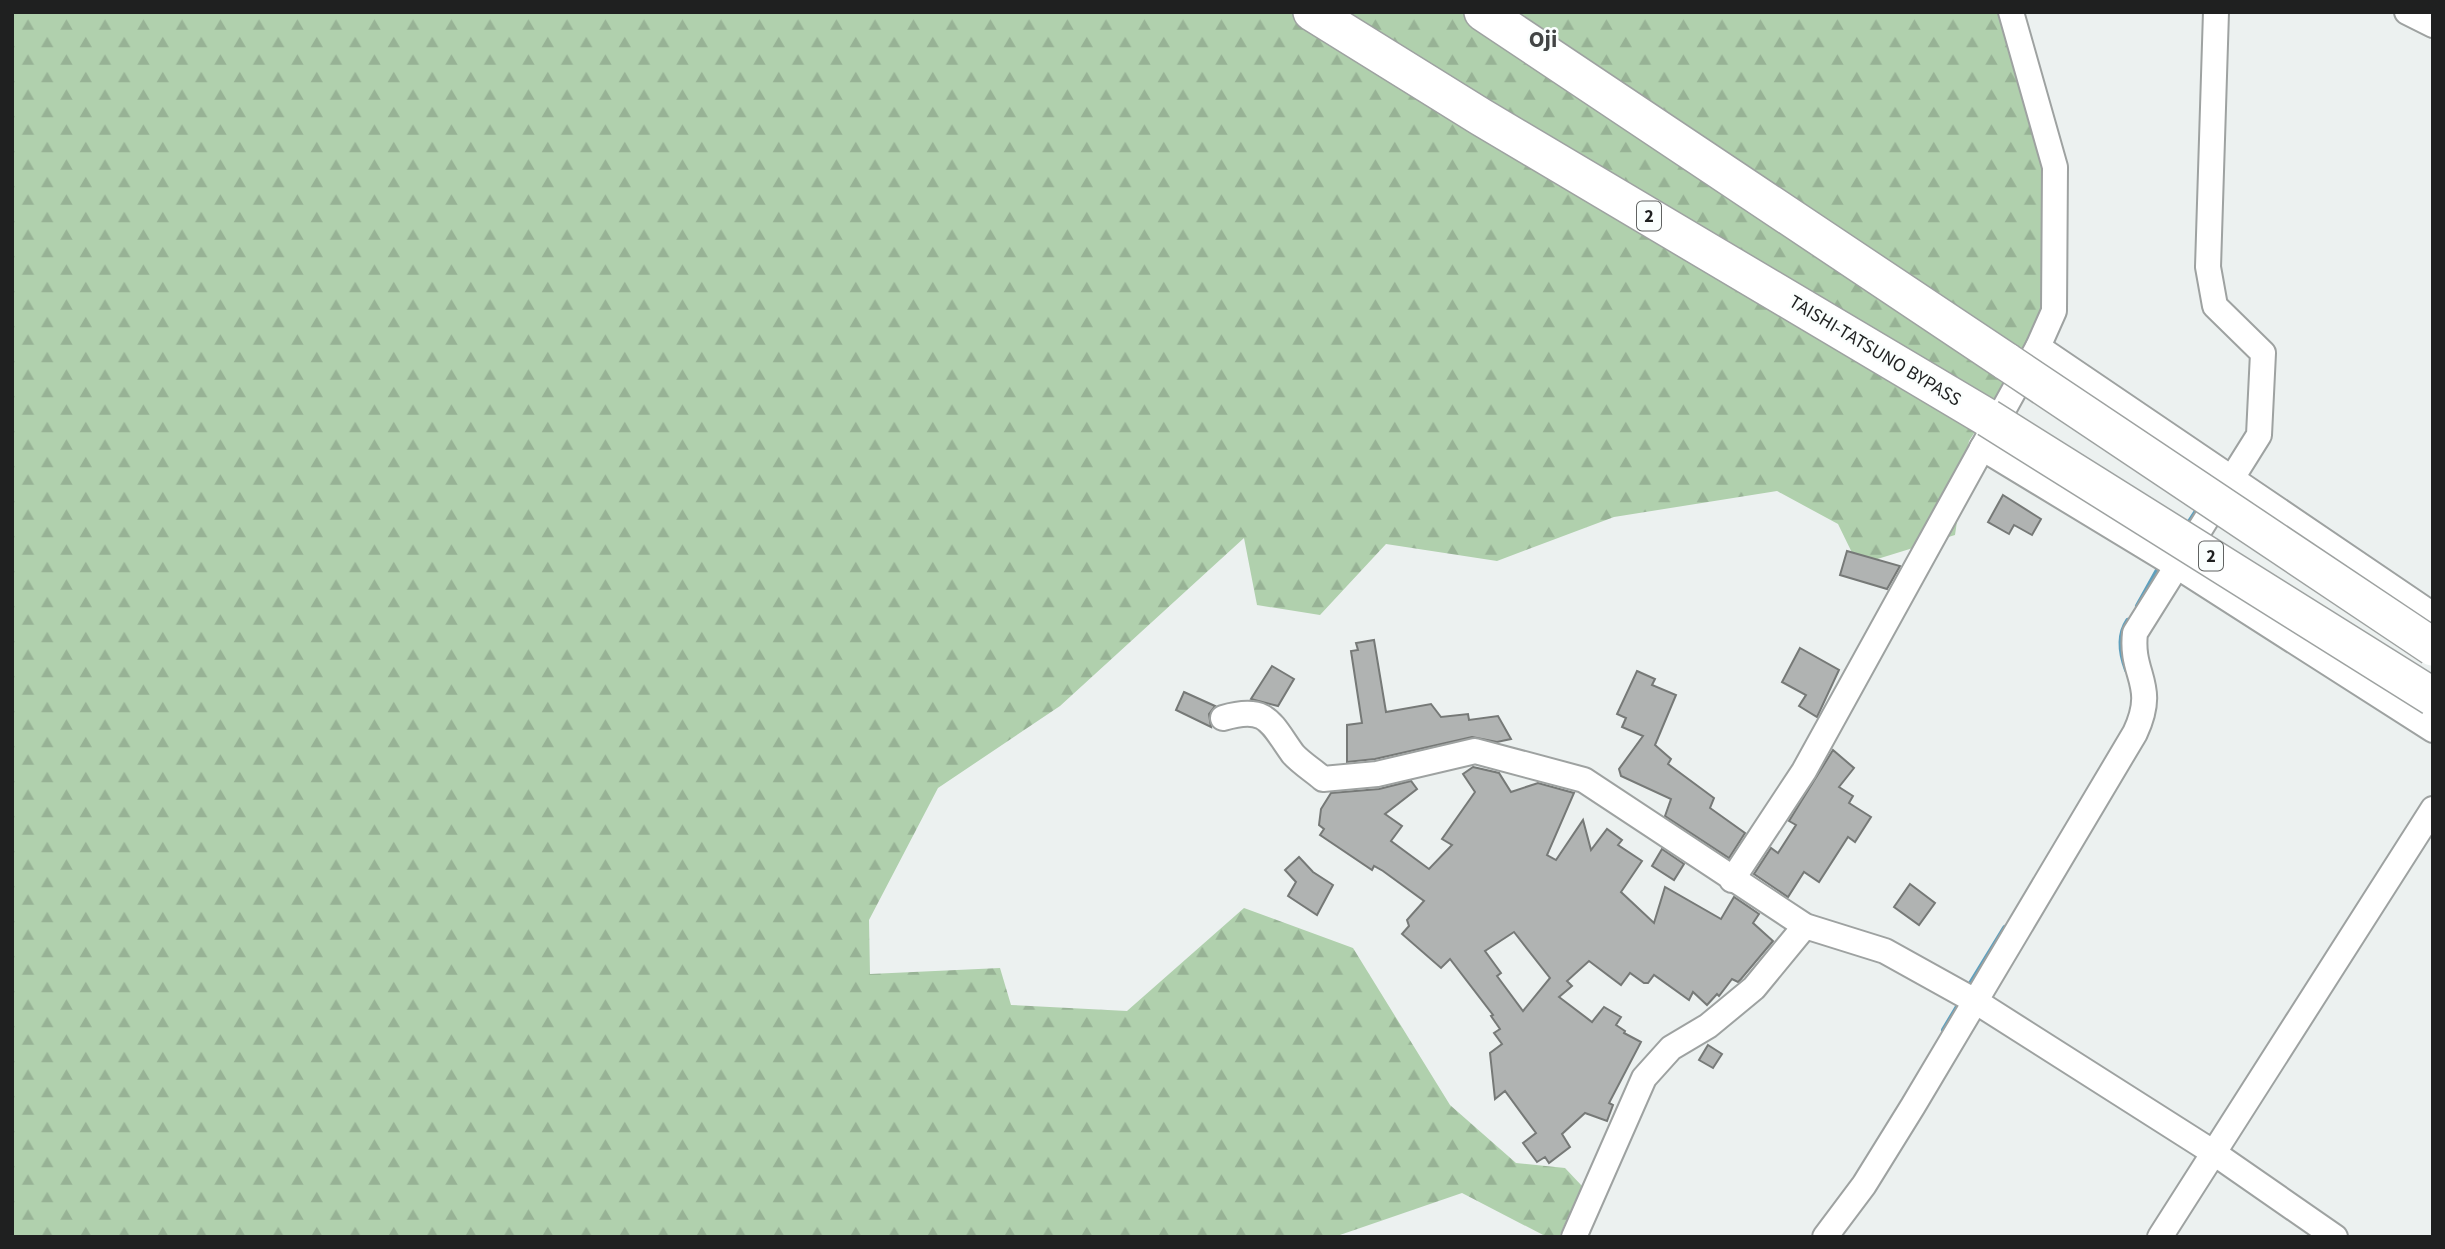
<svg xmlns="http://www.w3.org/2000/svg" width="2445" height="1249" font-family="'Source Sans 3',sans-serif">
  <defs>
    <pattern id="forest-firs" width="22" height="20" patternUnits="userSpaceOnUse" patternTransform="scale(1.75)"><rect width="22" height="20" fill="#b0d0ad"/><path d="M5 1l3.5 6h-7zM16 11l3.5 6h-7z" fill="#97b295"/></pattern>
  </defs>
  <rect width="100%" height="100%" fill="#ecf1f0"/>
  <!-- forest -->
  <polygon fill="url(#forest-firs)" points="12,12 2002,12 2041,160 2054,249 2037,337 1969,441 1955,535 1858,565 1838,524 1777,491 1614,517 1497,561 1386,544 1320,615 1257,605 1244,538 1060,706 938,788 869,920 870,974 1000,968 1011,1005 1127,1011 1244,908 1353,948 1450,1105 1516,1163 1565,1168 1582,1186 1559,1237 1547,1237 1462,1193 1334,1237 12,1237"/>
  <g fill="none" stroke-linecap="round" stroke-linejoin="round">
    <!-- stream -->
    <g stroke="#5ea0be" stroke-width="6">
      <polyline points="2186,528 2199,508"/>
      <polyline points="2138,606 2162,563"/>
      <path d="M2127 670C2121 654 2118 636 2128 621"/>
      <polyline points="1967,990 2005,928"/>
      <polyline points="1944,1030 1962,1000"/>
    </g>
  </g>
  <!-- building -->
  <g fill="#b0b3b2" stroke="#767977" stroke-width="2" fill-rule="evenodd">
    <polygon points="2003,495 2041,519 2032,535 2014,525 2009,534 1988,522"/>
    <polygon points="1847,551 1900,566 1887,589 1840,575"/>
    <polygon points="1374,640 1386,712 1431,704 1441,717 1468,714 1469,720 1498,716 1511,739 1497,742 1472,737 1375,759 1347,762 1347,725 1362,723 1351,651 1358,650 1356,643"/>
    <polygon points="1800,648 1839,670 1817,717 1799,706 1806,695 1782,682"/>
    <polygon points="1272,666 1294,679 1278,706 1251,699"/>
    <polygon points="1637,671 1655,679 1652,685 1676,695 1655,745 1671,759 1668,764 1714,798 1710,808 1745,833 1729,858 1665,816 1671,799 1621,776 1619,769 1643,736 1622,727 1626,718 1617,714"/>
    <polygon points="1184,692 1215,706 1209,714 1211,727 1176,710"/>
    <polygon points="1833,750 1854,768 1839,787 1853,796 1849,803 1871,817 1855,842 1848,837 1819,882 1804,872 1788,897 1754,874 1771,848 1778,853 1796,825 1789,821"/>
    <path d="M1473 767 1499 773 1511 792 1538 783 1574 793 1547 855 1556 860 1583 820 1591 850 1607 829 1622 840 1618 845 1642 861 1621 892 1654 923 1665 887 1721 919 1734 897 1759 914 1753 923 1773 941 1741 979 1738 982 1732 979 1719 996 1717 994 1707 1005 1693 992 1689 1000 1654 975 1648 983H1644L1630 973 1621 985 1589 961 1567 981 1572 986 1559 997 1592 1022 1604 1007 1621 1017 1616 1025 1625 1031 1624 1033 1641 1042 1609 1103 1613 1105 1607 1121 1585 1113 1562 1134 1570 1147 1549 1163 1545 1157 1537 1162 1523 1143 1536 1133 1505 1091 1495 1099 1490 1053 1502 1044 1494 1033 1500 1029 1491 1016 1493 1015 1450 959 1441 968 1402 934 1409 926 1407 920 1424 901 1383 871 1374 866 1372 870 1320 835 1324 829 1319 825 1321 809 1331 793 1379 789 1411 781 1417 789 1385 814 1402 826 1391 841 1429 869 1452 845 1442 839 1475 792 1463 774ZM1514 932 1550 978 1523 1011 1497 976 1501 973 1485 951Z"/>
    <polygon points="1662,849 1684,864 1674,880 1652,866"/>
    <polygon points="1299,857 1313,872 1333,885 1317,915 1288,896 1296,882 1285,870"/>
    <polygon points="1910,884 1935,903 1919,925 1894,907"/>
    <polygon points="1708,1045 1722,1054 1713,1068 1699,1060"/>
  </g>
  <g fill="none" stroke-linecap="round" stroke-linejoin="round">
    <defs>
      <g id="minor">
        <polyline points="2407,12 2433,25"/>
        <polyline points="2038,347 2433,615"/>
        <polyline points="1982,448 2175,565 2433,730"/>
        <path d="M1223 718C1267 705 1270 722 1293 754 1301 763 1314 771 1323 779L1377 774 1475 751 1584 780 1805 926 1885 951 1975 1001 2214 1153 2335 1237"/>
        <polyline points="1732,880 1804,771 2038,347 2054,311 2055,167 2011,12"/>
        <polyline points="1574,1237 1644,1078 1671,1048 1708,1026 1754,988 1805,926"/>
        <path d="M1825 1237 1864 1185 1913 1106 2135 733C2158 684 2130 676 2135 633L2259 435 2263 353 2215 306 2208 267 2216 12"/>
        <polyline points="2160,1237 2433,809"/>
      </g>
      <g id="highway">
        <polyline points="1312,12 1481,117 1988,418"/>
        <polyline points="1483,12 2007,362"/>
      </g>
    </defs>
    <!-- minor casing -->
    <use href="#minor" stroke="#9ea2a1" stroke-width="28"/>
    <!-- highway casing -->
    <use href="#highway" stroke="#9ea2a1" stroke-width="40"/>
    <!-- minor -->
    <use href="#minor" stroke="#fff" stroke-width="24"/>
    <!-- highway -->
    <use href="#highway" stroke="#fff" stroke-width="37"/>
    <defs>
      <g id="highway-bridge">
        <polyline points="2007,362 2433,647"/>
        <polyline points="1988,418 2433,697"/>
      </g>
    </defs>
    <!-- highway-bridge casing -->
    <use href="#highway-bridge" stroke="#9ea2a1" stroke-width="40" stroke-linecap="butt"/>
    <!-- highway-bridge -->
    <use href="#highway-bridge" stroke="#fff" stroke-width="37"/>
  </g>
  <g text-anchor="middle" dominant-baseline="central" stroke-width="5" stroke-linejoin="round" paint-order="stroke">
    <!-- shield labels -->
    <g fill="#fafefd" stroke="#616362" stroke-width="2">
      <rect x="1637" y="201.5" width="24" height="29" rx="5"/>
      <rect x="2199" y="541.5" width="24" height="29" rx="5"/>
    </g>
    <g font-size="18" font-weight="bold" fill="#1f2020">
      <text x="1649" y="216">2</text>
      <text x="2211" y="556">2</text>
    </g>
    <!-- street labels -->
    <g font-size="19" fill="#1f2020" stroke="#fafefd">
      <text transform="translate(1875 351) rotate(31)">TAISHI-TATSUNO BYPASS</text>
    </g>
    <!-- quarter labels -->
    <g font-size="23" font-weight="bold" fill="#424545" stroke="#fafefd">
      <text x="1543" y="39">Oji</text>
    </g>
  </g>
  <!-- border -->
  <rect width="2445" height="1249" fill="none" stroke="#1f2020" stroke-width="28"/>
</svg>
